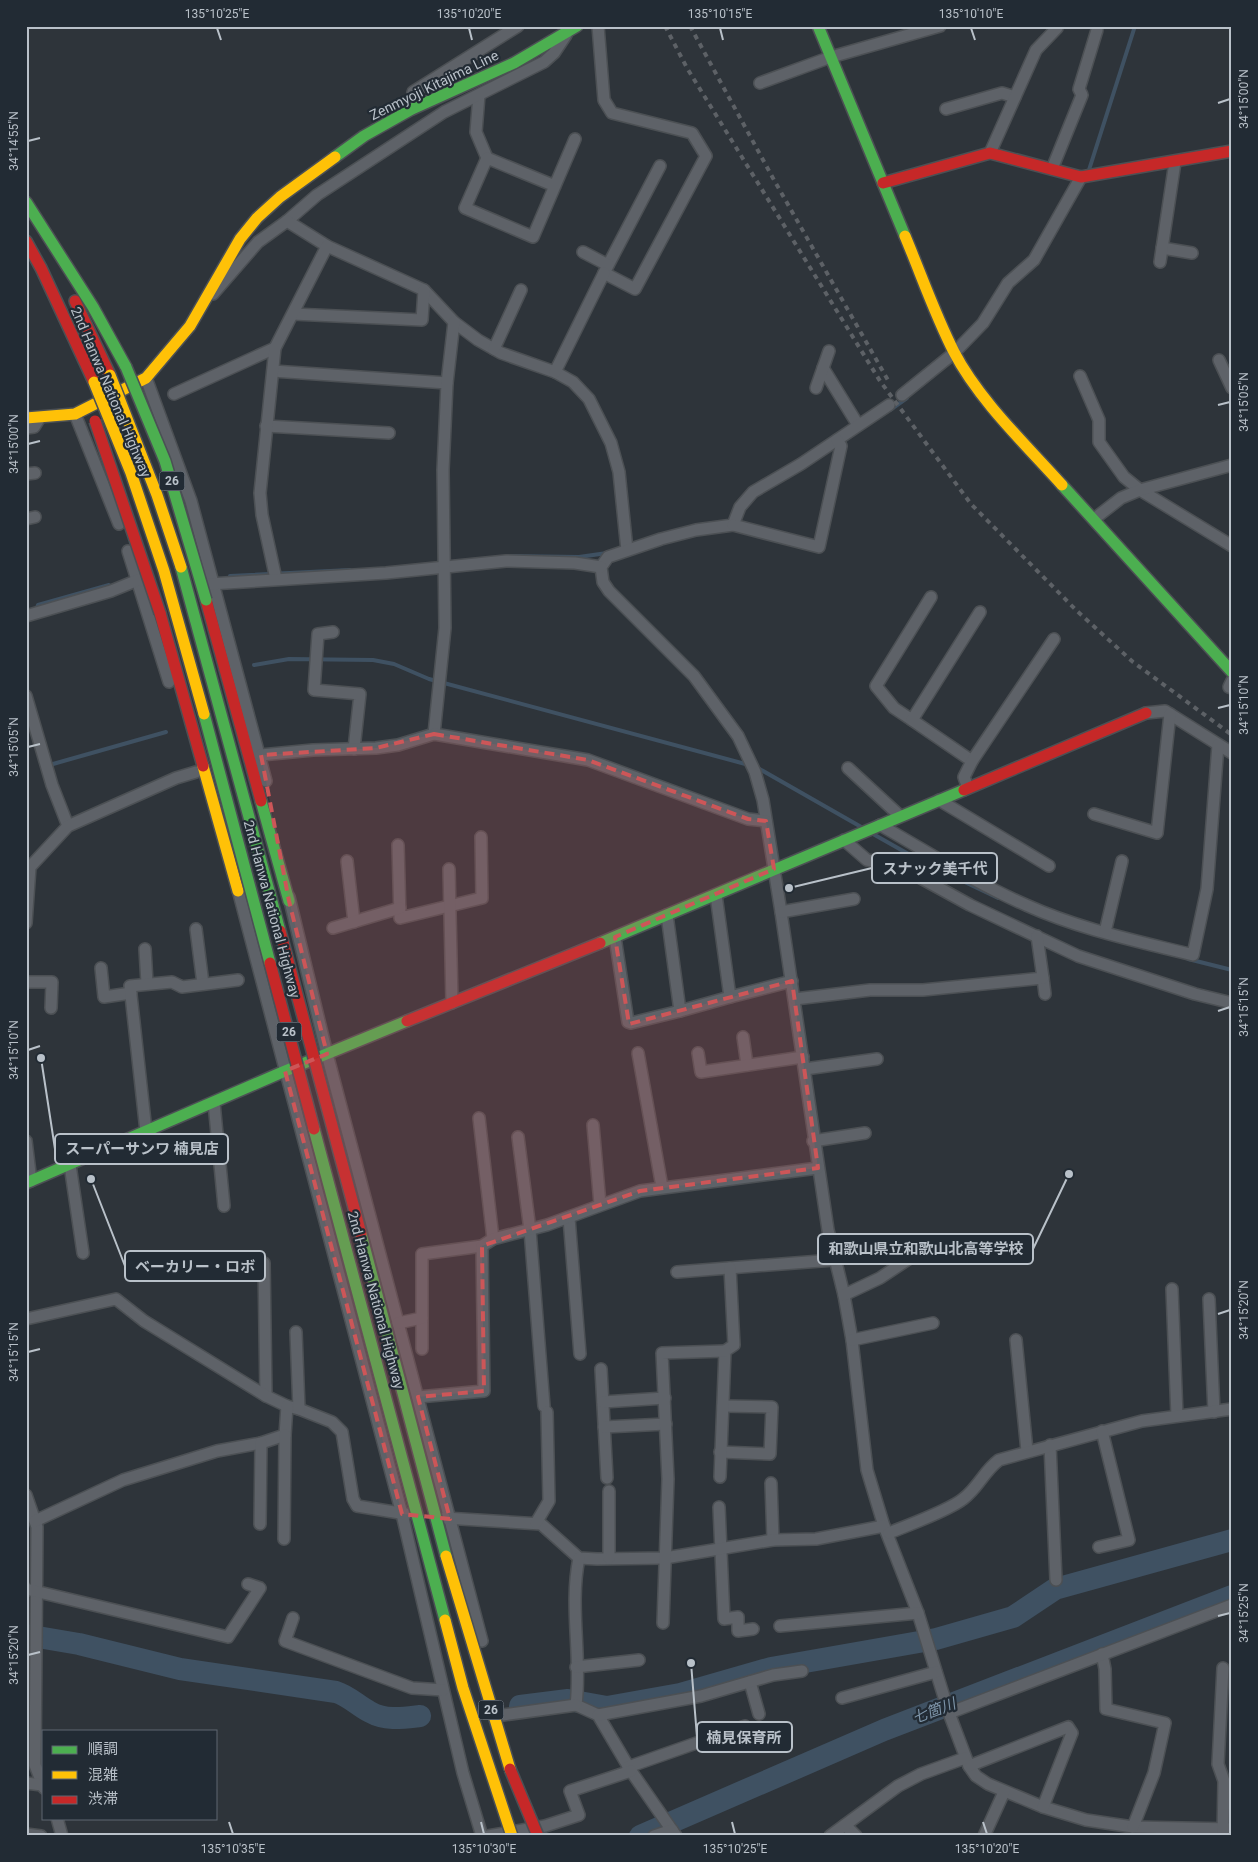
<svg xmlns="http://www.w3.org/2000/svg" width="1258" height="1862" font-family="Roboto,'Noto Sans JP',sans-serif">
  <rect width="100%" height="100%" fill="#2e343a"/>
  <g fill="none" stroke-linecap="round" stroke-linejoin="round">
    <!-- stream -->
    <g stroke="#3f5162" stroke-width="4">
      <polyline points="1088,173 1135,26"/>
      <polyline points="890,410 907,398"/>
      <polyline points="507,556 579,557 607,553"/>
      <polyline points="230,576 350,570"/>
      <polyline points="37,608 38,605 109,585"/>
      <polyline points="254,665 289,659 373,660 394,664 429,679 749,765"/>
      <polyline points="53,764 166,732"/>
      <polyline points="756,767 863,828"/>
      <polyline points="873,834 919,860 998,898"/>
      <polyline points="1188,959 1232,970"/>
    </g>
    <!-- river -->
    <g stroke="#3f5162" stroke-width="22">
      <path d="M26 1635 79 1644 180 1669 336 1692C349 1696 358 1706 370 1712 386 1721 403 1718 420 1716"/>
      <polyline points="520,1706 568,1700 607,1707 680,1694 771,1668 936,1639 1013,1617 1055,1589 1232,1540"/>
      <polyline points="640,1836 884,1730 1232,1596"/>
    </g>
    <defs>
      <g id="street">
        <polyline points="598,26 604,100 612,113 692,133 706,156 635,289 604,273 660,166"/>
        <polyline points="760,83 831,57 940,26"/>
        <polyline points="479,95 476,132 487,158"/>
        <polyline points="412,109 413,92 518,26"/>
        <polyline points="946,109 1002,93 1015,97"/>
        <polyline points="990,153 1036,50 1057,28"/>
        <polyline points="1052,169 1082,95 1079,89 1097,30"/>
        <polyline points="555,186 487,158 465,208 533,237 575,139"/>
        <polyline points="287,221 317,195 444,112 544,62 554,53 566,35"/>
        <polyline points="1162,248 1192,253"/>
        <polyline points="583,252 608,265"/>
        <polyline points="1160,262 1175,162"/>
        <polyline points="213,294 258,242 287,221 327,246 424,290 454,322 478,340 501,353 555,372 573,382 589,399 611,443 619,472 627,550"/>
        <polyline points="293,314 422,320 424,290"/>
        <polyline points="494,349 521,290"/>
        <polyline points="1219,360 1232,388"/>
        <polyline points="823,368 858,425"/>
        <polyline points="273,371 447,383"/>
        <polyline points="555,372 604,273"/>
        <polyline points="1080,376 1099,420 1099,442 1124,477 1140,490 1232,546"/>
        <polyline points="146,378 191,501 266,781"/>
        <polyline points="816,388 829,351"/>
        <polyline points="174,394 275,348"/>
        <polyline points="902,395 954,353 983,323 1008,283 1034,260 1081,177"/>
        <polyline points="889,405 801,464 753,492 740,507 733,525 696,530 661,539 608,557 601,567 603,582 609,591 694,676 738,736 755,772 763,800 781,912 828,1230 844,1295 852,1340 867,1470 884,1526 918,1613 949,1713 969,1766 976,1776 988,1784 1043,1807 1086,1820 1133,1827 1232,1829"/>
        <polyline points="75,414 119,524"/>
        <polyline points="266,426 389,433"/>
        <polyline points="26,428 34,427 39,419"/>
        <polyline points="26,474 35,473"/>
        <polyline points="26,519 35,517"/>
        <polyline points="1094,519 1121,498 1140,490 1232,465"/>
        <polyline points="733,525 819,547 841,446 837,440"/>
        <polyline points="128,551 169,682"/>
        <polyline points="276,579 262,515 260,493 275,348 327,246"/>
        <polyline points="210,584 386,573 506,561 575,563 601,567"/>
        <polyline points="26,616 111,591 138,580 144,581"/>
        <polyline points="333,632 318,634 314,690 360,694 354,749"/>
        <polyline points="1232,681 1229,687 1232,688"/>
        <polyline points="26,696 52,785 68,826"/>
        <polyline points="1146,713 1165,711 1232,753"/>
        <polyline points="912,720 894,708 876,686 931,597"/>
        <polyline points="434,734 445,628 443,470 447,383 454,322"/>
        <polyline points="261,755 313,750 376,748 398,745 434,734 588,760 748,819 766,821"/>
        <polyline points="972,761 912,720 980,612"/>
        <polyline points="848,768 900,816"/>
        <polyline points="968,788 964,777 972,761 1054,639"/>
        <polyline points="939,800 1049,866"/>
        <polyline points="1094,814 1157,833 1170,714"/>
        <path d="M880 825C928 852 975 883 1026 905 1079 929 1137 941 1193 955L1207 889 1218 745"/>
        <polyline points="844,840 867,860 899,866 970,905 1078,956 1195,994 1232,1003"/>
        <polyline points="398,845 400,918 482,898 481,837"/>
        <polyline points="347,861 354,922"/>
        <polyline points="449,869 452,1003"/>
        <polyline points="237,886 402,1514 463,1773 482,1836"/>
        <polyline points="716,895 730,997 792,981"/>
        <polyline points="289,897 327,1054 482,1641"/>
        <polyline points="781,912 854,899"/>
        <polyline points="667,915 680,1011 730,997"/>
        <polyline points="26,923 30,867 68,826 176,778 196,772"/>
        <polyline points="333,928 400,908"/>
        <polyline points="196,929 203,984"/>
        <polyline points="1105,932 1122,861"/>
        <polyline points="615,937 628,1022 631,1023 680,1011"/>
        <polyline points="145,949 147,983"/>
        <polyline points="101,968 104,997 131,993"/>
        <polyline points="1043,978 1045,994"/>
        <polyline points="26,982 52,982 51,1008"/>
        <polyline points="795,999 870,990 923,990 1043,978 1037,936"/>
        <polyline points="743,1037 747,1065"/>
        <polyline points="638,1053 662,1187"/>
        <polyline points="698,1053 701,1072 803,1057"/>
        <polyline points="805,1069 877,1059"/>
        <polyline points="214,1103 224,1206"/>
        <polyline points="479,1118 493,1239"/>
        <polyline points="593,1125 600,1204"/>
        <polyline points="146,1131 130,986 172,982 182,987 238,980"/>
        <polyline points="518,1137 530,1230 544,1406"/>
        <polyline points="26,1141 31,1181"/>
        <polyline points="813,1141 865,1133"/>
        <polyline points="70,1165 83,1253"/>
        <polyline points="569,1218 580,1354"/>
        <polyline points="211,1265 264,1263 266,1396"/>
        <polyline points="677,1272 834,1260"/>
        <polyline points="1172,1289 1177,1416"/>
        <polyline points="844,1295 880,1278 916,1254"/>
        <polyline points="1209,1299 1214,1412"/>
        <polyline points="422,1318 422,1349"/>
        <polyline points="26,1319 116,1299 144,1321 266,1396 287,1406 299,1409 332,1422 342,1432 353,1499 357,1506 406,1514"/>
        <polyline points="398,1323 422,1318 422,1254 482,1246 493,1239 547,1225 640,1191 818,1168"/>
        <polyline points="296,1332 299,1409"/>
        <polyline points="852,1340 933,1323"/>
        <polyline points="1016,1340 1027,1451"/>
        <polyline points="601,1369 607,1478"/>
        <polyline points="418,1397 484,1391 482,1246"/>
        <polyline points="603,1402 665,1398"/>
        <polyline points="604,1427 666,1424"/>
        <polyline points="1050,1445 1056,1580"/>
        <polyline points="720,1452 770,1454 772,1407 723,1406"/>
        <polyline points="720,1477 725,1351 734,1345 730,1268"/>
        <polyline points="771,1483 773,1540"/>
        <polyline points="26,1495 37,1527 35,1765 44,1788"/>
        <polyline points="719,1507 724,1619 738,1617 738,1631 753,1629"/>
        <polyline points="445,1518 541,1524 579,1558 597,1559 665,1558 773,1540 816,1539 884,1526"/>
        <polyline points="35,1521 123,1480 217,1451 261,1443 285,1435 287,1406"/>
        <polyline points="536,1523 549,1501 547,1412"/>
        <polyline points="260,1524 261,1443"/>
        <path d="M889 1533C908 1525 948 1511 963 1499 978 1488 984 1471 999 1460L1142 1421 1232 1409"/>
        <polyline points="284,1539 285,1435"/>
        <polyline points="1099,1547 1129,1540 1102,1431"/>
        <path d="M579 1558C569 1607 582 1656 576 1705L598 1715 631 1771 676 1836"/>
        <polyline points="609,1558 609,1491"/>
        <polyline points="26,1589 228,1637 260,1588 248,1584"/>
        <polyline points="293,1618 285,1641 412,1688 443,1690"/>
        <polyline points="663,1623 668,1479 662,1353 725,1351"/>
        <polyline points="780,1626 918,1613"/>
        <polyline points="1102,1654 1105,1669 1106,1709 1165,1723 1154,1773 1133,1827"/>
        <polyline points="576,1667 639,1660"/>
        <polyline points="750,1682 759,1714"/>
        <polyline points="842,1698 936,1672"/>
        <polyline points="949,1713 1232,1605"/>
        <polyline points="503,1715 576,1705"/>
        <polyline points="598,1715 701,1696 773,1675 802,1671"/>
        <polyline points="969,1766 1068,1727 1072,1733 1043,1807"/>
        <polyline points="628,1767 745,1726"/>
        <polyline points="26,1783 42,1785"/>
        <polyline points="57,1818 62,1836"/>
        <polyline points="845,1825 856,1836"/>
        <polyline points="26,1834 41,1836"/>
        <polyline points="488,1836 545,1826 579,1815 570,1791 631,1771"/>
        <polyline points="654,1836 672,1830"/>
        <polyline points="830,1836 898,1786 921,1774 965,1758"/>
        <polyline points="984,1836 1004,1792"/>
        <polyline points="1223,1836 1224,1781 1218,1764 1223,1668"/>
      </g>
      <g id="fast">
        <polyline points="818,26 905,236"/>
        <polyline points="335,157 364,136 412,109 514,63 577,26"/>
        <polyline points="26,202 93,307 126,367"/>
        <polyline points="1062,485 1232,672"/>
        <polyline points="261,801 289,901"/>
        <polyline points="600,943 964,790"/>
        <polyline points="26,1183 285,1071 407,1021"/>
      </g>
      <g id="slow">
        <path d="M905 236C921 274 935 315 954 352 978 399 1027 446 1062 485"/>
        <polyline points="26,418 75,414 146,378 190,326 240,239 257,218 280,197 335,157"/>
        <polyline points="203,766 238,891"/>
      </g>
      <g id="jam">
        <polyline points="883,183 990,153 1081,177 1232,151"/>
        <polyline points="26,241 41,268 94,382"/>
        <polyline points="75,301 110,375"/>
        <polyline points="206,600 261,801"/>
        <polyline points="160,613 203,766"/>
        <polyline points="964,790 1146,713"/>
        <polyline points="407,1021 600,943"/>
      </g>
    </defs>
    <!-- street casing -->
    <use href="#street" stroke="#4c5054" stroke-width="14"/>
    <!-- fast casing -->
    <use href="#fast" stroke="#4c5054" stroke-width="14"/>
    <!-- slow casing -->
    <use href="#slow" stroke="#4c5054" stroke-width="14"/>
    <!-- jam casing -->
    <use href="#jam" stroke="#4c5054" stroke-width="14"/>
    <!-- street -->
    <use href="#street" stroke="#5e6268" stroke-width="11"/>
    <!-- fast -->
    <use href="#fast" stroke="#4caf50" stroke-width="11"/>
    <!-- slow -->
    <use href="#slow" stroke="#ffc107" stroke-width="11"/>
    <!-- jam -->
    <use href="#jam" stroke="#c62828" stroke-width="11"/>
    <!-- rail -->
    <g stroke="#5d6166" stroke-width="4" stroke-dasharray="5 5" stroke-linecap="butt">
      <polyline points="665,26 687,68 880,381 971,504 1077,611 1133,662 1232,735"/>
      <polyline points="690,26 774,180 889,382"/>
    </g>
    <defs>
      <g id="fast-bridge">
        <polyline points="126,367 165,461 206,600"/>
        <polyline points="181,567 280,931"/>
        <polyline points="204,714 270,963"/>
        <polyline points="314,1129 445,1620"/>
        <polyline points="361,1234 446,1556"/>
      </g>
      <g id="slow-bridge">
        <polyline points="110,375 157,495 181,567"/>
        <polyline points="94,382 131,473 164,571 204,714"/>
        <polyline points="446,1556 510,1769"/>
        <polyline points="445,1620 463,1688 512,1836"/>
      </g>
      <g id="jam-bridge">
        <polyline points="95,421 160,613"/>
        <polyline points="280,931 361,1234"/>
        <polyline points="270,963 314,1129"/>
        <polyline points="510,1769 538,1836"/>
      </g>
    </defs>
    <!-- fast-bridge casing -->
    <use href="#fast-bridge" stroke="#4b5055" stroke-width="14" stroke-linecap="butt"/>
    <!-- slow-bridge casing -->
    <use href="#slow-bridge" stroke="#4b5055" stroke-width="14" stroke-linecap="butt"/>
    <!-- jam-bridge casing -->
    <use href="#jam-bridge" stroke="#4b5055" stroke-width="14" stroke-linecap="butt"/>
    <!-- fast-bridge -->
    <use href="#fast-bridge" stroke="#4caf50" stroke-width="11"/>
    <!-- slow-bridge -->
    <use href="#slow-bridge" stroke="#ffc107" stroke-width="11"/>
    <!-- jam-bridge -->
    <use href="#jam-bridge" stroke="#c62828" stroke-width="11"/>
  </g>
  <!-- marked area -->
  <path fill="#cd5658" fill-opacity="0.2" stroke="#cd5658" stroke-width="4" stroke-dasharray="10 6" stroke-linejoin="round" d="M434 734 588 760 748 819 766 821 774 869 615 937 629 1024 792 981 818 1168 640 1191 482 1246 484 1391 418 1397 450 1519 402 1514 285 1071 327 1054 289 901 261 755 376 748Z"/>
  <!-- ticks -->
  <path fill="none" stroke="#b9c1c9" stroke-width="2" d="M217 28 221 40M469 28 472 40M720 28 723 40M971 28 975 40M1218 103 1230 99M28 141 40 138M1218 405 1230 402M28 444 40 441M1218 708 1230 705M28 747 40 744M1218 1011 1230 1007M28 1050 40 1046M1218 1314 1230 1310M28 1352 40 1349M1218 1616 1230 1613M28 1655 40 1652M229 1822 233 1834M481 1822 484 1834M732 1822 735 1834M983 1822 987 1834"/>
  <g text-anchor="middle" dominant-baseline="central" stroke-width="4.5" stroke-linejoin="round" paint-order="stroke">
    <!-- shield labels -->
    <g fill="#222b34" stroke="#8c949c" stroke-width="1">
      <rect x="159.5" y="471.5" width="25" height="19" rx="4"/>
      <rect x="276.5" y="1022.5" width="25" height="19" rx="4"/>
      <rect x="478.5" y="1700.5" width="25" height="19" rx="4"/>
    </g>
    <g font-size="12" font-weight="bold" fill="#b9c1c9">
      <text x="172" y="481">26</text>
      <text x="289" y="1032">26</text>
      <text x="491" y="1710">26</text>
    </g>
    <!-- street labels -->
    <g font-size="14" fill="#b9c1c9" stroke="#222b34">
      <text transform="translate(434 85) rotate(-26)">Zenmyoji Kitajima Line</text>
      <text transform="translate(111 392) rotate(67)">2nd Hanwa National Highway</text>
      <text transform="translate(272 909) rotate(75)">2nd Hanwa National Highway</text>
      <text transform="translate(376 1300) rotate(75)">2nd Hanwa National Highway</text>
    </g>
    <!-- water labels -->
    <g font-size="15" font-style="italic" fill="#7e95a9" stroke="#222b34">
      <text transform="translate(934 1711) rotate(-21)">七箇川</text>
    </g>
  </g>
  <!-- callouts -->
  <path fill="none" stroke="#b9c1c9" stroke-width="2" d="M789 888L872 868M41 1058L55 1149M1069 1174L1033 1249M91 1179L125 1266M691 1663L697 1737"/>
  <g fill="#b9c1c9" stroke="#222b34" stroke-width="2">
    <circle cx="789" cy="888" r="5"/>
    <circle cx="41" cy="1058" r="5"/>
    <circle cx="1069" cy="1174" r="5"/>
    <circle cx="91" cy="1179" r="5"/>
    <circle cx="691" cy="1663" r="5"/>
  </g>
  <g fill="#222b34" stroke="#b9c1c9" stroke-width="2">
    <rect x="872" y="853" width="125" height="30" rx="5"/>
    <rect x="55" y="1134" width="173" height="30" rx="5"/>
    <rect x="818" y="1234" width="215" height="30" rx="5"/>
    <rect x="125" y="1251" width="140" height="30" rx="5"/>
    <rect x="697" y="1722" width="95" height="30" rx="5"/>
  </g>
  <g font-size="15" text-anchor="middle" font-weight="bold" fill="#b9c1c9">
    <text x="935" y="874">スナック美千代</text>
    <text x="142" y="1154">スーパーサンワ 楠見店</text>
    <text x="926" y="1254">和歌山県立和歌山北高等学校</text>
    <text x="195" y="1272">ベーカリー・ロボ</text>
    <text x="744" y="1743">楠見保育所</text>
  </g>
  <!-- border -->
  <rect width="1258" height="1862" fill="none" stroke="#222b34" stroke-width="55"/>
  <!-- legend -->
  <rect x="42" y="1730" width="175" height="90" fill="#222b34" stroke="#5e6770"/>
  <rect x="52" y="1746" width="25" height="8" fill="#4caf50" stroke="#5e6770"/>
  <text x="88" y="1754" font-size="15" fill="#b9c1c9">順調</text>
  <rect x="52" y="1771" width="25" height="8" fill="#ffc107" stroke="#5e6770"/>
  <text x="88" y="1780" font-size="15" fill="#b9c1c9">混雑</text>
  <rect x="52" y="1796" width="25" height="8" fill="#c62828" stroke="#5e6770"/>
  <text x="88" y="1804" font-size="15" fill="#b9c1c9">渋滞</text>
  <rect x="28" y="28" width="1202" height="1806" fill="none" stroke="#b9c1c9" stroke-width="2"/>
  <g font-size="12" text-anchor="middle" fill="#b9c1c9">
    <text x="217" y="18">135°10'25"E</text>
    <text x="469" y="18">135°10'20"E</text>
    <text x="720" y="18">135°10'15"E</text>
    <text x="971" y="18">135°10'10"E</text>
    <text transform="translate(1244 99) rotate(-90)" y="4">34°15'00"N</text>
    <text transform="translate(14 141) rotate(-90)" y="4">34°14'55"N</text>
    <text transform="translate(1244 402) rotate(-90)" y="4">34°15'05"N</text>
    <text transform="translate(14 444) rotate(-90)" y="4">34°15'00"N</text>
    <text transform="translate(1244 705) rotate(-90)" y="4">34°15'10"N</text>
    <text transform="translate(14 747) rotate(-90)" y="4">34°15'05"N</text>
    <text transform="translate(1244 1007) rotate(-90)" y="4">34°15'15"N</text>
    <text transform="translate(14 1050) rotate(-90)" y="4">34°15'10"N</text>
    <text transform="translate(1244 1310) rotate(-90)" y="4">34°15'20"N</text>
    <text transform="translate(14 1352) rotate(-90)" y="4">34°15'15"N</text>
    <text transform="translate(1244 1613) rotate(-90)" y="4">34°15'25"N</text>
    <text transform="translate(14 1655) rotate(-90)" y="4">34°15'20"N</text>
    <text x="233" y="1853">135°10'35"E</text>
    <text x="484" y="1853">135°10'30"E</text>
    <text x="735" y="1853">135°10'25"E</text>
    <text x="987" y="1853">135°10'20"E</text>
  </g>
</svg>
